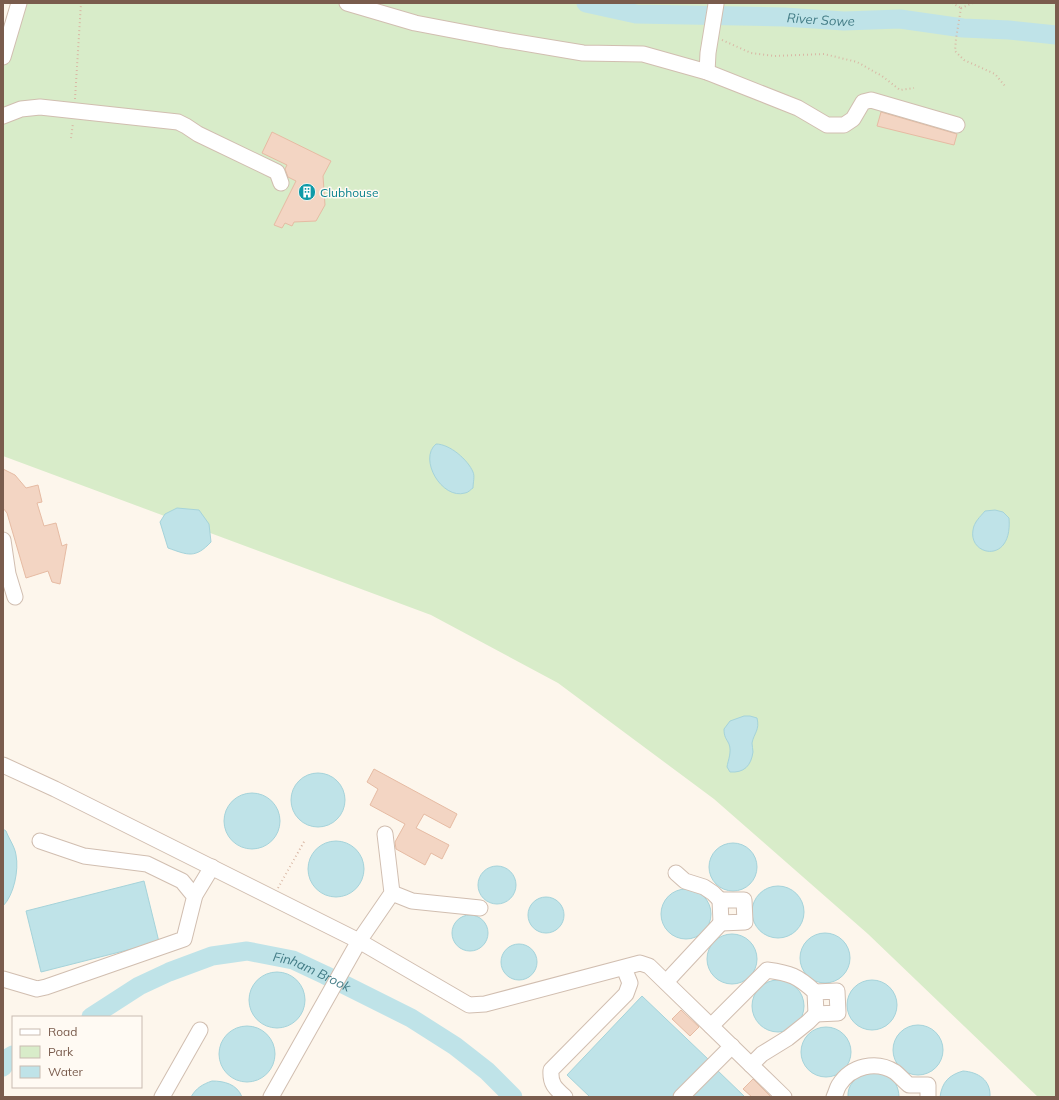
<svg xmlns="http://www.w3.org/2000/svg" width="1059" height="1100" font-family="Mulish,sans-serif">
  <rect width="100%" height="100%" fill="#fdf6ec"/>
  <!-- green -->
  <polygon fill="#d8ecc9" points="24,3 1056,3 1056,1097 1038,1097 868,934 714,799 558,683 431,615 3,456 3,55"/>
  <!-- water -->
  <g fill="#bfe3e8" stroke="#a5d3da">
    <path d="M436 444C450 444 468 460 473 472 475 476 473 483 473 488 471 489 468 493 465 493 442 500 418 459 436 444Z"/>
    <path d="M177 508 199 510 209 524 211 542C195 559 188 555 168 548L160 522 165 514Z"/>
    <path d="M995 510 1003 512 1009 518C1013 565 968 556 973 530 974 522 980 517 985 511Z"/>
    <path d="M744 716H750L757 718C760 730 754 733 752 743 752 746 753 749 753 752 751 766 744 773 730 772L727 767C728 760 732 752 729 744 726 738 724 737 724 729L730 721Z"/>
    <circle cx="318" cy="800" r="27"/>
    <circle cx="252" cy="821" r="28"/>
    <path d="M3 829 6 831C9 839 15 847 16 855 19 870 14 895 3 906Z"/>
    <circle cx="336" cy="869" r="28"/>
    <circle cx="733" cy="867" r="24"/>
    <circle cx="497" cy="885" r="19"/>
    <polygon points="144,881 159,942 41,972 26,911"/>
    <circle cx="778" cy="912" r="26"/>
    <circle cx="686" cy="914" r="25"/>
    <circle cx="546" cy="915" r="18"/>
    <circle cx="470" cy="933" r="18"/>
    <circle cx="825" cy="958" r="25"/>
    <circle cx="732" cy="959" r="25"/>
    <circle cx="519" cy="962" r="18"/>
    <circle cx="277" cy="1000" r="28"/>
    <circle cx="778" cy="1006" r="26"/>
    <circle cx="872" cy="1005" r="25"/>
    <polygon points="642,996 709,1060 674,1097 590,1097 567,1075"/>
    <circle cx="918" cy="1050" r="25"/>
    <circle cx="247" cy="1054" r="28"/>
    <circle cx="826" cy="1052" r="25"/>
    <polygon points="717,1070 745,1097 690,1097"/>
    <path d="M963 1071C978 1072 991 1080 990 1097H940C942 1082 949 1075 963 1071Z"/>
    <path d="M866 1072C871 1072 880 1071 885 1074 894 1077 899 1088 899 1097H848C847 1085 856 1077 866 1072Z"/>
    <path d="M212 1081C224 1081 237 1084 242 1097H191C196 1088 203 1084 212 1081Z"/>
  </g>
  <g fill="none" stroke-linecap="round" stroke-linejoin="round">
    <!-- river -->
    <g stroke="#bfe3e8" stroke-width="19">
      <path id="s1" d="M586 3 636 14 784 17 844 21 900 19 963 28 1009 30 1056 35"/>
      <path id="s2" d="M91 1017 139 986 169 972 212 956 247 951 293 960 325 975 411 1018 455 1046 487 1071 513 1097"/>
      <polyline points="3,1067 8,1058 13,1055"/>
    </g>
  </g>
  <!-- building -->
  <g fill="#f3d5c3" stroke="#e6bba3">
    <polygon points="881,112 957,134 954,145 877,126"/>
    <polygon points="272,132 331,161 323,176 325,205 316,221 294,222 292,226 285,223 282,228 274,225 296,181 288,177 285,169 287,165 262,153"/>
    <polygon points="3,469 15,475 26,488 38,485 42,502 37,503 44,526 56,523 62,546 67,544 60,584 52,582 48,571 26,578 7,513 3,508"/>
    <polygon points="374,769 457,814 450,828 424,814 416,828 449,845 442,859 431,853 425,865 396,849 395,842 405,824 370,805 378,789 367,782"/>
    <polygon points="681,1010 699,1027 690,1036 672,1019"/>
    <polygon points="753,1079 771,1097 752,1097 743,1089"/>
  </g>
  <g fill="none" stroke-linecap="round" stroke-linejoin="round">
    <defs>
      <g id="minor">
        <polyline points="347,3 415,23 499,39 583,53 643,54 707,72 798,108 827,125 844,125 853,119 863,102 871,100 957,125"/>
        <polyline points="3,57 19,3"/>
        <polyline points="707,72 708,53 716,4"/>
        <polyline points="3,116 21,109 40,107 178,122 186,126 198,134 277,172 281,183"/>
        <polyline points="3,540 8,574 15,597"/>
        <polyline points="3,765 55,789 359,941 469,1005 485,1004 640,963 649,966 784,1097"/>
        <polyline points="40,841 84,856 147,864 182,881 191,892 195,895"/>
        <polyline points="676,873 685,881 704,887 713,893 720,900"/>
        <polyline points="392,893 412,901 480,908"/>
        <polygon points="720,900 744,900 745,922 721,923"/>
        <polyline points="3,979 37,989 46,987 184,939 195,895 212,867"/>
        <polyline points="666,982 721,923"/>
        <path d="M711 1026 767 970C790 973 798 976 815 992L816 1014 838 1013 837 991 815 992"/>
        <polyline points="751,1065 762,1054 788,1038 808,1022 816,1014"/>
        <polyline points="162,1097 200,1030"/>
        <polyline points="271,1097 359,941 392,893 385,834"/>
        <path d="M565 1097C555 1088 550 1084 551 1070L626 994 630 983 624 968"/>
        <polyline points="681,1097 732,1046"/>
        <path d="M834 1097C836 1093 837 1088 839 1085 851 1066 876 1060 895 1072 900 1076 904 1081 909 1085H928V1097"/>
      </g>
    </defs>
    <!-- minor casing -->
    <use href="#minor" stroke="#d1beb0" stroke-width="17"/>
    <!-- path -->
    <g stroke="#d9b8a5" stroke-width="2" stroke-dasharray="1 3" stroke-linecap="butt">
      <polyline points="952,3 961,8"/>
      <polyline points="961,8 956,39 955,51 964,60 995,74 1005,86"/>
      <polyline points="961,8 973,3"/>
      <polyline points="722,40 751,53 774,56 824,54 857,62 882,76 900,90 914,88"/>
      <polyline points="75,99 81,3"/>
      <polyline points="71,138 73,123"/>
      <polyline points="278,888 305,840"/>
    </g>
    <!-- minor -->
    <use href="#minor" stroke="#fff" stroke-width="15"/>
  </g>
  <!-- icons -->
  <defs>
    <symbol id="building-disc" viewBox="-11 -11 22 22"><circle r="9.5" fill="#0f9aa8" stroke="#fffaf3"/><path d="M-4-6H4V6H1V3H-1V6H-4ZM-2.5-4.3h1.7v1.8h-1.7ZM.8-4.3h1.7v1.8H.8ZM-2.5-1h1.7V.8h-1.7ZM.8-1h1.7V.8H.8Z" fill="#fff"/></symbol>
  </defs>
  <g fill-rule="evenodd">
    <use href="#building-disc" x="297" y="182" width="20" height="20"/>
  </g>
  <g text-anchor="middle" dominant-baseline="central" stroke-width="3" stroke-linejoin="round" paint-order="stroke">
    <!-- culture labels -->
    <g font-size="12" fill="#0d838f" stroke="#fffaf3" text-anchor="start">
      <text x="320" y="192">Clubhouse</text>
    </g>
    <!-- water labels -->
    <g font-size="13" font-style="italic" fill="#437c86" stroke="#fffaf3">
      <text stroke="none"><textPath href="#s1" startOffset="236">River Sowe</textPath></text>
      <text stroke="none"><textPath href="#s2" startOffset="240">Finham Brook</textPath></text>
    </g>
  </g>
  <!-- border -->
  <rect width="1059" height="1100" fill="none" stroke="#7a5c4d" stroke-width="8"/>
  <!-- legend -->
  <rect x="12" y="1016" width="130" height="72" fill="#fffaf3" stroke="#cabbb1"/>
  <rect x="20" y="1029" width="20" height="6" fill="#ffffff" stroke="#cabbb1"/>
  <text x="48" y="1036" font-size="12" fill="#7a5c4d">Road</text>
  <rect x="20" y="1046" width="20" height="12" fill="#d8ecc9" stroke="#cabbb1"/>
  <text x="48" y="1056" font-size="12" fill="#7a5c4d">Park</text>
  <rect x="20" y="1066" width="20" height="12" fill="#bfe3e8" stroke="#cabbb1"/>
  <text x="48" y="1076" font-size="12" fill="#7a5c4d">Water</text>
</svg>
